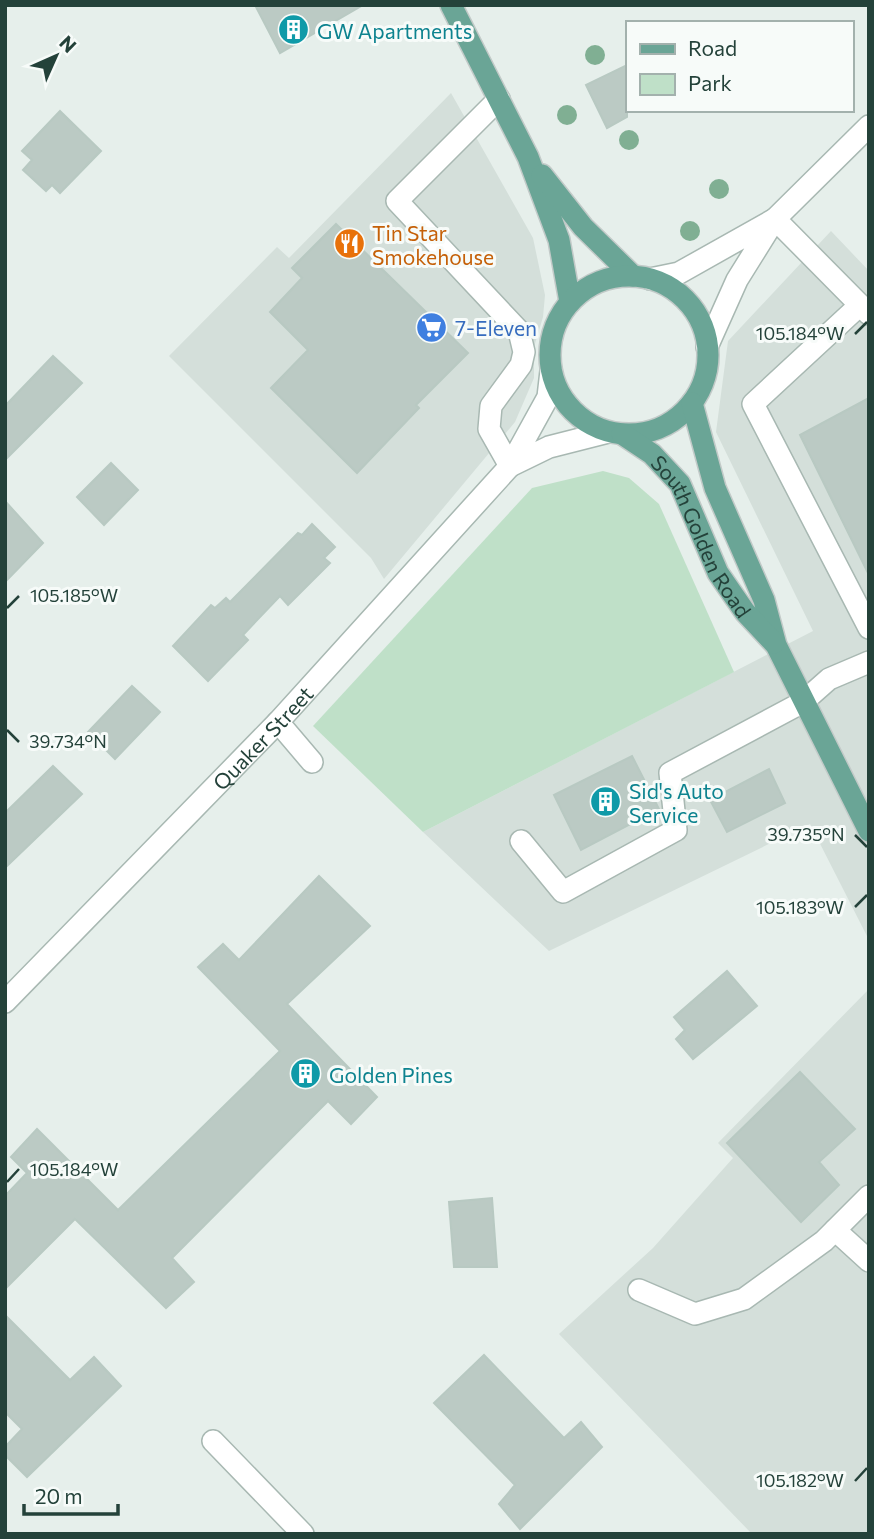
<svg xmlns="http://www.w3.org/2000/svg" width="874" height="1539" font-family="Commissioner,sans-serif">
  <rect width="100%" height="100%" fill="#e6efeb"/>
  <!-- built -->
  <g fill="#d4dfda">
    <polygon points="451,93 533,238 545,295 543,317 534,347 534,378 515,422 384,579 371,558 169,356 277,247 289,258"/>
    <polygon points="831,231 869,271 869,940 810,824 549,951 423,832 813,631 716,432 728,341"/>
    <polygon points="869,989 869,1534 752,1534 559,1334 653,1248 733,1158 718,1143"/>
  </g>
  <!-- green -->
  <polygon fill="#bfe0c8" points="603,471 629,478 659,504 734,672 423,832 313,726 532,488"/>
  <!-- building -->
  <g fill="#bbcac4" stroke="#b8c9c2" stroke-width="2">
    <polygon points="255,5 363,5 280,53"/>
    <polygon points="627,65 627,117 607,128 586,85"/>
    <polygon points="60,111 101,151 60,193 52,185 46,191 23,170 32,160 22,151"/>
    <polygon points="336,224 468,353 416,405 419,408 357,473 271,388 308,350 270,312 302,278 292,268"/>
    <polygon points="53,356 82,383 5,460 5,406"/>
    <polygon points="869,398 869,575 800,435"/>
    <polygon points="111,463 138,490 104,525 77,497"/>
    <polygon points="5,501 43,543 5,582"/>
    <polygon points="312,524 335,547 324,558 330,563 288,605 280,596 243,635 248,640 208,681 173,646 211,605 215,608 226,598 230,602 298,533 302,535"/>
    <polygon points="132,686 160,712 115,759 88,732"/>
    <polygon points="632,756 659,809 581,850 554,795"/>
    <polygon points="53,766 82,794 5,868 5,813"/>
    <polygon points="769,769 785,803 727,832 710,800"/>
    <polygon points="319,876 370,926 287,1004 377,1097 351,1124 328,1101 172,1258 194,1282 166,1308 75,1219 5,1289 5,1196 27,1173 11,1157 37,1129 118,1210 280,1051 198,967 223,944 239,960"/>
    <polygon points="727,971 757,1006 693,1059 676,1039 685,1030 674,1017"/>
    <polygon points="800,1072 855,1129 819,1162 839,1185 801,1222 727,1143"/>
    <polygon points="492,1198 497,1267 454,1267 449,1202"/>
    <polygon points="5,1315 70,1380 94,1357 121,1386 27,1477 5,1455 5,1447 22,1429 5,1412"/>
    <polygon points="484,1355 564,1438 581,1422 602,1447 520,1529 499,1504 515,1485 434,1403"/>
  </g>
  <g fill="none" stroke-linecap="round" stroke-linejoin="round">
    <defs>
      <g id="minor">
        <polyline points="869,126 775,219 869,314"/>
        <polyline points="650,279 679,273 775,219 737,280 707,347"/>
        <polyline points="860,305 753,404 869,628"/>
        <polyline points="551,371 548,397 510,466 549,447 608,432"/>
        <polyline points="278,722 312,762"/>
        <polyline points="521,841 563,892 676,830 670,773 803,702 829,679 869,662"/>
        <path id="s1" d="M5 1002 278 722 510 466 489 429 491 406 521 365 524 352 519 331 397 201 499 99"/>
        <polyline points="835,1230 869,1261"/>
        <polyline points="639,1290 695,1314 744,1299 824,1241 869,1196"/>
        <polyline points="213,1441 303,1534"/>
      </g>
      <g id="major">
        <polyline points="451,5 528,157 559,240 570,302"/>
        <polyline points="542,175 583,227 633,276"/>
        <circle cx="629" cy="355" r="79"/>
        <polyline points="692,403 715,488 764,600 776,645 869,831"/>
        <path id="s2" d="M622 434 652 454 680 484 718 573 745 612 774 643"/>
      </g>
    </defs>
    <!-- minor casing -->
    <use href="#minor" stroke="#a8b8b2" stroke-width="24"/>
    <!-- major casing -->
    <use href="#major" stroke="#c2cac8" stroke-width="24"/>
    <!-- minor -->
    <use href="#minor" stroke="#fff" stroke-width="21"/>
    <!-- major -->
    <use href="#major" stroke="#6aa596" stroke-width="21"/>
  </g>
  <!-- trees -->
  <g fill="#80af93">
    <circle cx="595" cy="55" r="10"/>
    <circle cx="567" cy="115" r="10"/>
    <circle cx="629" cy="140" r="10"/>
    <circle cx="719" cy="189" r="10"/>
    <circle cx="690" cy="231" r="10"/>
  </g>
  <!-- ticks -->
  <path fill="none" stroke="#24423a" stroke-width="2.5" d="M855 334 867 322M7 608 19 596M7 730 19 742M855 835 867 847M855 907 867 895M7 1182 19 1169M855 1481 867 1468"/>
  <!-- icons -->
  <defs>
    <symbol id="building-disc" viewBox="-11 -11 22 22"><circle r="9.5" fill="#0f9aa8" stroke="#f7fbf9"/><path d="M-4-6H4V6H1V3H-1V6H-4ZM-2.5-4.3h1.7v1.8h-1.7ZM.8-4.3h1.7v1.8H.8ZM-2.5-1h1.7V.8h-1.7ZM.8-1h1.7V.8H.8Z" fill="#fff"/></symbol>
    <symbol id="restaurant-disc" viewBox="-11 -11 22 22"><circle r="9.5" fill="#e8710a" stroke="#f7fbf9"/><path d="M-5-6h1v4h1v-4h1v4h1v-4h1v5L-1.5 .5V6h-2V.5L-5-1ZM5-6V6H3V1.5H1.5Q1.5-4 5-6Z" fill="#fff"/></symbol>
    <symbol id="supermarket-disc" viewBox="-11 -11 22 22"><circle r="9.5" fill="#3f7fe0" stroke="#f7fbf9"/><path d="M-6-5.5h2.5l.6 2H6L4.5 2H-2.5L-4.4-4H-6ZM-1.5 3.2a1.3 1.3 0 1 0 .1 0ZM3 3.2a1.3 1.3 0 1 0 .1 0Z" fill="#fff"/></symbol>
  </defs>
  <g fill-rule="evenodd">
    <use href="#building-disc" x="276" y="12" width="35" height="35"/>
    <use href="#restaurant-disc" x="332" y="226" width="35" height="35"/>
    <use href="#supermarket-disc" x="414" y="310" width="35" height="35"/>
    <use href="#building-disc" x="588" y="784" width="35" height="35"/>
    <use href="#building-disc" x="288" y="1056" width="35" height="35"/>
  </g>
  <g text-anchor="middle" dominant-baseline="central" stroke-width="6" stroke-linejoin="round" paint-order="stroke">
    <!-- culture labels -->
    <g font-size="21" fill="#0d838f" stroke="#f7fbf9" text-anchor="start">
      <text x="317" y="30">GW Apartments</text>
      <text x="629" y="790">Sid's Auto<tspan x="629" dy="24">Service</tspan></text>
      <text x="329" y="1074">Golden Pines</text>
    </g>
    <!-- food labels -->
    <g font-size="21" fill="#c56008" stroke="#f7fbf9" text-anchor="start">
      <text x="372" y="232">Tin Star<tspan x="372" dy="24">Smokehouse</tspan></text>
    </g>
    <!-- shop labels -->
    <g font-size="21" fill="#366cbe" stroke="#f7fbf9" text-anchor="start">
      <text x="455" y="327">7-Eleven</text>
    </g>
    <!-- street labels -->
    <g font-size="21" fill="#24423a" stroke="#f7fbf9">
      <text stroke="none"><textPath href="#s2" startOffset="133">South Golden Road</textPath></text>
      <text stroke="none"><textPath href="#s1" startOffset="369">Quaker Street</textPath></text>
    </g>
  </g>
  <g font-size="18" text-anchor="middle" fill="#24423a" stroke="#f7fbf9" stroke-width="6" stroke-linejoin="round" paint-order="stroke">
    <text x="800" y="340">105.184°W</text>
    <text x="74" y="602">105.185°W</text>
    <text x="68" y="748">39.734°N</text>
    <text x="806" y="841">39.735°N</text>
    <text x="800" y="914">105.183°W</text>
    <text x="74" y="1176">105.184°W</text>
    <text x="800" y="1487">105.182°W</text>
  </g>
  <!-- border -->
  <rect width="874" height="1539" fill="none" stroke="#24423a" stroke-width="14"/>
  <!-- legend -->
  <rect x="626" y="21" width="228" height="91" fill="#f7fbf9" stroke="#a3b1ad" stroke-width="2"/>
  <rect x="640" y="44" width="35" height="10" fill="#6aa596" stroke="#a3b1ad" stroke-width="2"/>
  <text x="688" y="56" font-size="21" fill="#24423a">Road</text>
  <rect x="640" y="74" width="35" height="21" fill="#bfe0c8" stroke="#a3b1ad" stroke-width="2"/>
  <text x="688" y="91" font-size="21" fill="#24423a">Park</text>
  <!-- north arrow -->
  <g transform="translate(56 56) rotate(45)" stroke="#f7fbf9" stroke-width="5" paint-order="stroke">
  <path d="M0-5L12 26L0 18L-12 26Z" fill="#24423a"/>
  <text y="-10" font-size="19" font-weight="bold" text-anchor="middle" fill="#24423a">N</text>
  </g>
  <!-- scale -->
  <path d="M24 1504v10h94v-10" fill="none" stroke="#24423a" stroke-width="3.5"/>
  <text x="35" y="1504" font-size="21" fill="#24423a" stroke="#f7fbf9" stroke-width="5" paint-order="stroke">20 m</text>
</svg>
